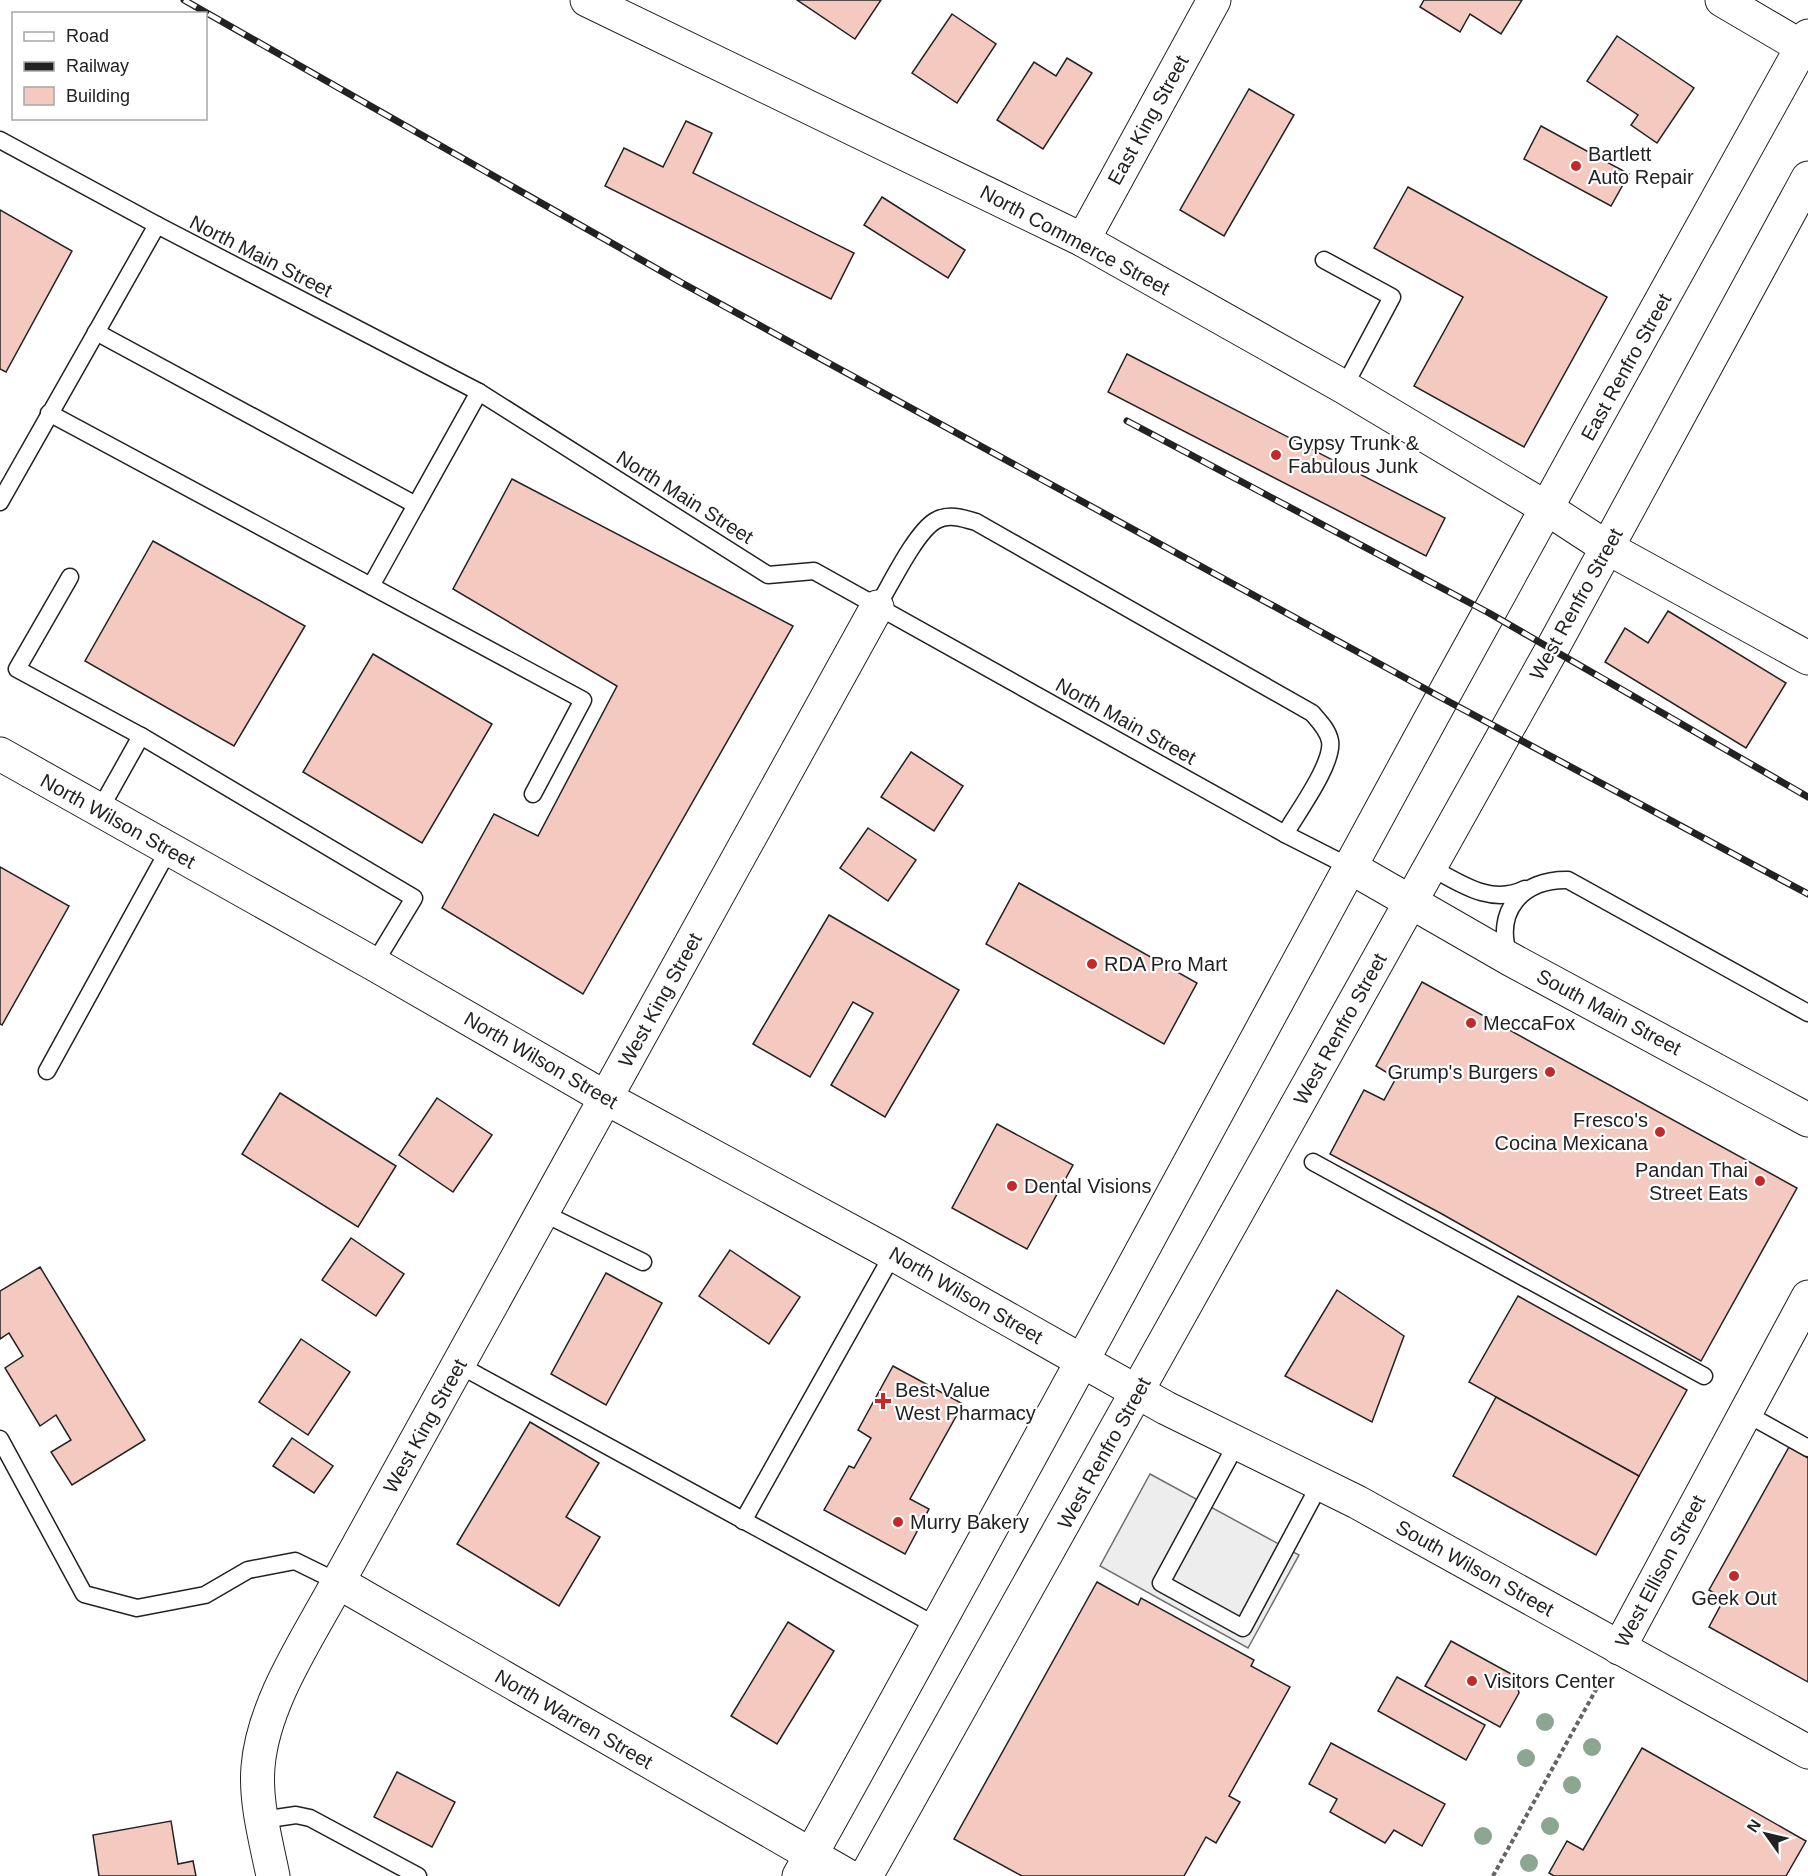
<svg xmlns="http://www.w3.org/2000/svg" width="1808" height="1876" font-family="Arial,sans-serif">
  <rect width="100%" height="100%" fill="#fff"/>
  <!-- parking -->
  <polygon fill="#ededed" stroke="#6f6f6f" stroke-width="1.5" points="1150,1474 1299,1555 1248,1648 1100,1566"/>
  <!-- building -->
  <g fill="#f3c9c0" stroke="#222" stroke-width="1.5">
    <polygon points="797,0 881,0 855,39"/>
    <polygon points="1424,0 1522,0 1501,34 1470,14 1460,32 1420,7"/>
    <polygon points="952,14 996,44 957,103 912,73"/>
    <polygon points="1617,36 1694,88 1657,143 1631,125 1638,115 1587,81"/>
    <polygon points="1067,58 1092,73 1043,149 997,120 1034,62 1056,76"/>
    <polygon points="1249,89 1294,115 1224,236 1180,210"/>
    <polygon points="686,121 712,133 693,173 854,253 831,299 605,186 624,148 663,167"/>
    <polygon points="1541,126 1629,174 1611,206 1524,159"/>
    <polygon points="1408,187 1607,297 1524,447 1414,386 1463,297 1374,248"/>
    <polygon points="882,197 965,250 948,278 864,225"/>
    <polygon points="0,210 72,251 6,372 0,369"/>
    <polygon points="1127,354 1445,518 1426,556 1108,392"/>
    <polygon points="512,479 793,626 583,994 442,908 494,814 538,836 617,686 453,589"/>
    <polygon points="153,541 305,626 234,746 85,661"/>
    <polygon points="1668,611 1786,683 1746,748 1605,662 1625,628 1648,643"/>
    <polygon points="373,654 492,724 422,843 303,772"/>
    <polygon points="911,752 963,786 934,831 881,797"/>
    <polygon points="868,828 916,860 888,901 840,868"/>
    <polygon points="0,867 69,906 2,1025 0,1024"/>
    <polygon points="1019,883 1197,983 1164,1044 986,944"/>
    <polygon points="829,915 959,990 885,1117 831,1085 873,1013 853,1002 810,1077 753,1044"/>
    <polygon points="1422,982 1797,1188 1701,1361 1442,1214 1330,1154 1364,1090 1384,1100 1396,1078 1376,1066"/>
    <polygon points="280,1093 396,1166 358,1227 242,1154"/>
    <polygon points="437,1098 492,1135 453,1192 399,1155"/>
    <polygon points="997,1124 1073,1165 1027,1249 952,1208"/>
    <polygon points="351,1238 404,1274 376,1316 322,1280"/>
    <polygon points="730,1250 800,1297 769,1344 699,1296"/>
    <polygon points="40,1267 145,1440 72,1485 51,1452 71,1440 56,1415 40,1426 5,1368 23,1356 9,1333 0,1339 0,1291"/>
    <polygon points="606,1273 662,1303 606,1405 551,1374"/>
    <polygon points="1337,1290 1404,1336 1372,1422 1285,1376"/>
    <polygon points="1518,1296 1687,1390 1639,1476 1469,1382"/>
    <polygon points="301,1339 350,1372 308,1435 259,1402"/>
    <polygon points="893,1366 963,1404 910,1499 929,1509 905,1554 824,1510 849,1466 854,1468 871,1438 858,1430"/>
    <polygon points="1496,1397 1639,1476 1596,1555 1453,1476"/>
    <polygon points="530,1422 599,1463 566,1517 600,1537 559,1606 457,1544"/>
    <polygon points="292,1438 333,1466 314,1493 273,1466"/>
    <polygon points="1789,1447 1808,1458 1808,1682 1709,1627 1724,1599 1709,1590"/>
    <polygon points="1097,1582 1138,1605 1141,1598 1254,1660 1251,1666 1290,1687 1229,1796 1240,1802 1216,1843 1206,1837 1184,1876 1022,1876 954,1839"/>
    <polygon points="788,1622 834,1651 777,1744 731,1716"/>
    <polygon points="1451,1641 1515,1676 1519,1693 1500,1727 1425,1686"/>
    <polygon points="1397,1677 1485,1725 1466,1760 1378,1711"/>
    <polygon points="1331,1743 1445,1804 1422,1846 1394,1830 1385,1843 1330,1812 1337,1799 1309,1784"/>
    <polygon points="1642,1748 1806,1841 1786,1876 1554,1876 1549,1873 1567,1841 1583,1850"/>
    <polygon points="397,1772 455,1802 432,1847 374,1817"/>
    <polygon points="171,1821 178,1864 193,1861 196,1876 99,1876 93,1835"/>
  </g>
  <g fill="none" stroke-linecap="round" stroke-linejoin="round">
    <defs>
      <g id="lane">
        <polyline points="0,140 157,225 479,392 768,575 814,571 1285,834 1350,867"/>
        <polyline points="1324,260 1392,297 1344,387"/>
        <polyline points="96,332 416,505 479,392"/>
        <polyline points="49,413 583,700 533,794"/>
        <polyline points="0,502 157,225"/>
        <polyline points="70,577 17,669 141,736 414,898 374,964"/>
        <polyline points="371,586 416,505"/>
        <path d="M877 607C890 586 915 533 935 521 948 513 963 518 976 522L1312 713C1319 721 1328 730 1330 741 1334 763 1297 813 1285 834"/>
        <polyline points="99,811 141,736"/>
        <path d="M1430 867C1460 883 1491 906 1525 889"/>
        <path d="M1509 956C1494 911 1522 879 1568 880L1808 1013"/>
        <polyline points="47,1071 169,849"/>
        <polyline points="1313,1162 1704,1376"/>
        <polyline points="543,1213 643,1262"/>
        <polyline points="459,1365 937,1626"/>
        <polyline points="1745,1413 1808,1448"/>
        <polyline points="0,1439 84,1594 137,1608 205,1595 248,1570 295,1561 338,1582"/>
        <polyline points="1237,1443 1161,1583 1243,1628 1320,1484"/>
        <polyline points="743,1521 893,1254"/>
        <polyline points="262,1820 296,1815 310,1818 418,1876"/>
      </g>
      <g id="street">
        <polyline points="587,0 1083,240 1344,387 1548,509 1606,547 1808,658"/>
        <polyline points="1722,0 1802,47"/>
        <polyline points="1083,240 1214,0"/>
        <polyline points="0,754 374,964 606,1098 893,1254 1084,1362 1166,1408 1357,1502 1808,1752"/>
        <polyline points="1350,867 1510,959 1808,1120"/>
        <polyline points="338,1582 848,1876"/>
        <polyline points="1619,1648 1808,1297"/>
        <path d="M273 1876C266 1841 255 1802 258 1767 263 1703 308 1638 338 1582L877 607"/>
      </g>
      <g id="secondary">
        <path d="M799 1876C1017 1486 1227 1092 1441 700 1562 478 1686 257 1808 36"/>
        <polyline points="866,1876 1552,649 1808,178"/>
      </g>
    </defs>
    <!-- lane casing -->
    <use href="#lane" stroke="#222" stroke-width="19"/>
    <!-- street casing -->
    <use href="#street" stroke="#222" stroke-width="35"/>
    <!-- secondary casing -->
    <use href="#secondary" stroke="#222" stroke-width="35"/>
    <!-- path -->
    <polyline stroke="#646464" stroke-width="4" stroke-dasharray="4.5 3" stroke-linecap="butt" points="1493,1876 1603,1677"/>
    <!-- lane -->
    <use href="#lane" stroke="#fff" stroke-width="16"/>
    <!-- street -->
    <use href="#street" stroke="#fff" stroke-width="33"/>
    <!-- secondary -->
    <use href="#secondary" stroke="#fff" stroke-width="33"/>
    <defs>
      <g id="rail">
        <polyline points="184,0 682,283 1442,698 1808,894"/>
        <polyline points="1127,421 1489,613 1808,797"/>
      </g>
    </defs>
    <!-- rail casing -->
    <use href="#rail" stroke="#222" stroke-width="7"/>
    <!-- rail -->
    <use href="#rail" stroke="#fff" stroke-width="4.5" stroke-dasharray="14" stroke-linecap="butt"/>
  </g>
  <!-- trees -->
  <g fill="#8da692">
    <circle cx="1545" cy="1722" r="9"/>
    <circle cx="1592" cy="1747" r="9"/>
    <circle cx="1526" cy="1758" r="9"/>
    <circle cx="1572" cy="1785" r="9"/>
    <circle cx="1550" cy="1826" r="9"/>
    <circle cx="1483" cy="1836" r="9"/>
    <circle cx="1529" cy="1863" r="9"/>
  </g>
  <!-- markers -->
  <g fill="#c62828" stroke="#fff" stroke-width="2">
    <circle cx="1576" cy="166" r="6"/>
    <circle cx="1276" cy="455" r="6"/>
    <circle cx="1092" cy="964" r="6"/>
    <circle cx="1471" cy="1023" r="6"/>
    <circle cx="1550" cy="1072" r="6"/>
    <circle cx="1660" cy="1132" r="6"/>
    <circle cx="1760" cy="1181" r="6"/>
    <circle cx="1012" cy="1186" r="6"/>
    <path d="M880 1392h6v6h6v6h-6v6h-6v-6h-6v-6h6z"/>
    <circle cx="898" cy="1522" r="6"/>
    <circle cx="1734" cy="1576" r="6"/>
    <circle cx="1472" cy="1681" r="6"/>
  </g>
  <g text-anchor="middle" dominant-baseline="central" stroke-width="4.5" stroke-linejoin="round" paint-order="stroke">
    <!-- street labels -->
    <g font-size="20" fill="#222" stroke="#fff">
      <text transform="translate(1148 120) rotate(-61)">East King Street</text>
      <text transform="translate(1075 240) rotate(28)">North Commerce Street</text>
      <text transform="translate(261 256) rotate(27)">North Main Street</text>
      <text transform="translate(1626 367) rotate(-61)">East Renfro Street</text>
      <text transform="translate(685 497) rotate(32)">North Main Street</text>
      <text transform="translate(1576 604) rotate(-61)">West Renfro Street</text>
      <text transform="translate(1126 721) rotate(29)">North Main Street</text>
      <text transform="translate(118 821) rotate(29)">North Wilson Street</text>
      <text transform="translate(660 1000) rotate(-61)">West King Street</text>
      <text transform="translate(1609 1012) rotate(28)">South Main Street</text>
      <text transform="translate(1340 1029) rotate(-61)">West Renfro Street</text>
      <text transform="translate(541 1060) rotate(30)">North Wilson Street</text>
      <text transform="translate(966 1295) rotate(30)">North Wilson Street</text>
      <text transform="translate(425 1426) rotate(-61)">West King Street</text>
      <text transform="translate(1104 1453) rotate(-61)">West Renfro Street</text>
      <text transform="translate(1475 1568) rotate(29)">South Wilson Street</text>
      <text transform="translate(1660 1571) rotate(-62)">West Ellison Street</text>
      <text transform="translate(574 1719) rotate(30)">North Warren Street</text>
    </g>
    <!-- poi labels -->
    <g font-size="20" fill="#222" stroke="#fff" text-anchor="start">
      <text x="1588" y="154">Bartlett<tspan x="1588" dy="23">Auto Repair</tspan></text>
      <text x="1288" y="443">Gypsy Trunk &amp;<tspan x="1288" dy="23">Fabulous Junk</tspan></text>
      <text x="1104" y="964">RDA Pro Mart</text>
      <text x="1483" y="1023">MeccaFox</text>
      <text x="1538" y="1072" text-anchor="end">Grump's Burgers</text>
      <text x="1648" y="1120" text-anchor="end">Fresco's<tspan x="1648" dy="23">Cocina Mexicana</tspan></text>
      <text x="1748" y="1170" text-anchor="end">Pandan Thai<tspan x="1748" dy="23">Street Eats</tspan></text>
      <text x="1024" y="1186">Dental Visions</text>
      <text x="895" y="1390">Best Value<tspan x="895" dy="23">West Pharmacy</tspan></text>
      <text x="910" y="1522">Murry Bakery</text>
      <text x="1734" y="1598" text-anchor="middle">Geek Out</text>
      <text x="1484" y="1681">Visitors Center</text>
    </g>
  </g>
  <!-- legend -->
  <rect x="12" y="12" width="195" height="108" fill="#ffffff" stroke="#a7a7a7" stroke-width="1.5"/>
  <rect x="24" y="32" width="30" height="9" fill="#ffffff" stroke="#a7a7a7" stroke-width="1.5"/>
  <text x="66" y="42" font-size="18" fill="#222222">Road</text>
  <rect x="24" y="62" width="30" height="9" fill="#222222" stroke="#a7a7a7" stroke-width="1.5"/>
  <text x="66" y="72" font-size="18" fill="#222222">Railway</text>
  <rect x="24" y="87" width="30" height="18" fill="#f3c9c0" stroke="#a7a7a7" stroke-width="1.5"/>
  <text x="66" y="102" font-size="18" fill="#222222">Building</text>
  <!-- north arrow -->
  <g transform="translate(1766 1834) rotate(304)" stroke="#ffffff" stroke-width="4.5" paint-order="stroke">
  <path d="M0-4.5L10 22L0 15L-10 22Z" fill="#222222"/>
  <text y="-9" font-size="16" font-weight="bold" text-anchor="middle" fill="#222222">N</text>
  </g>
</svg>
